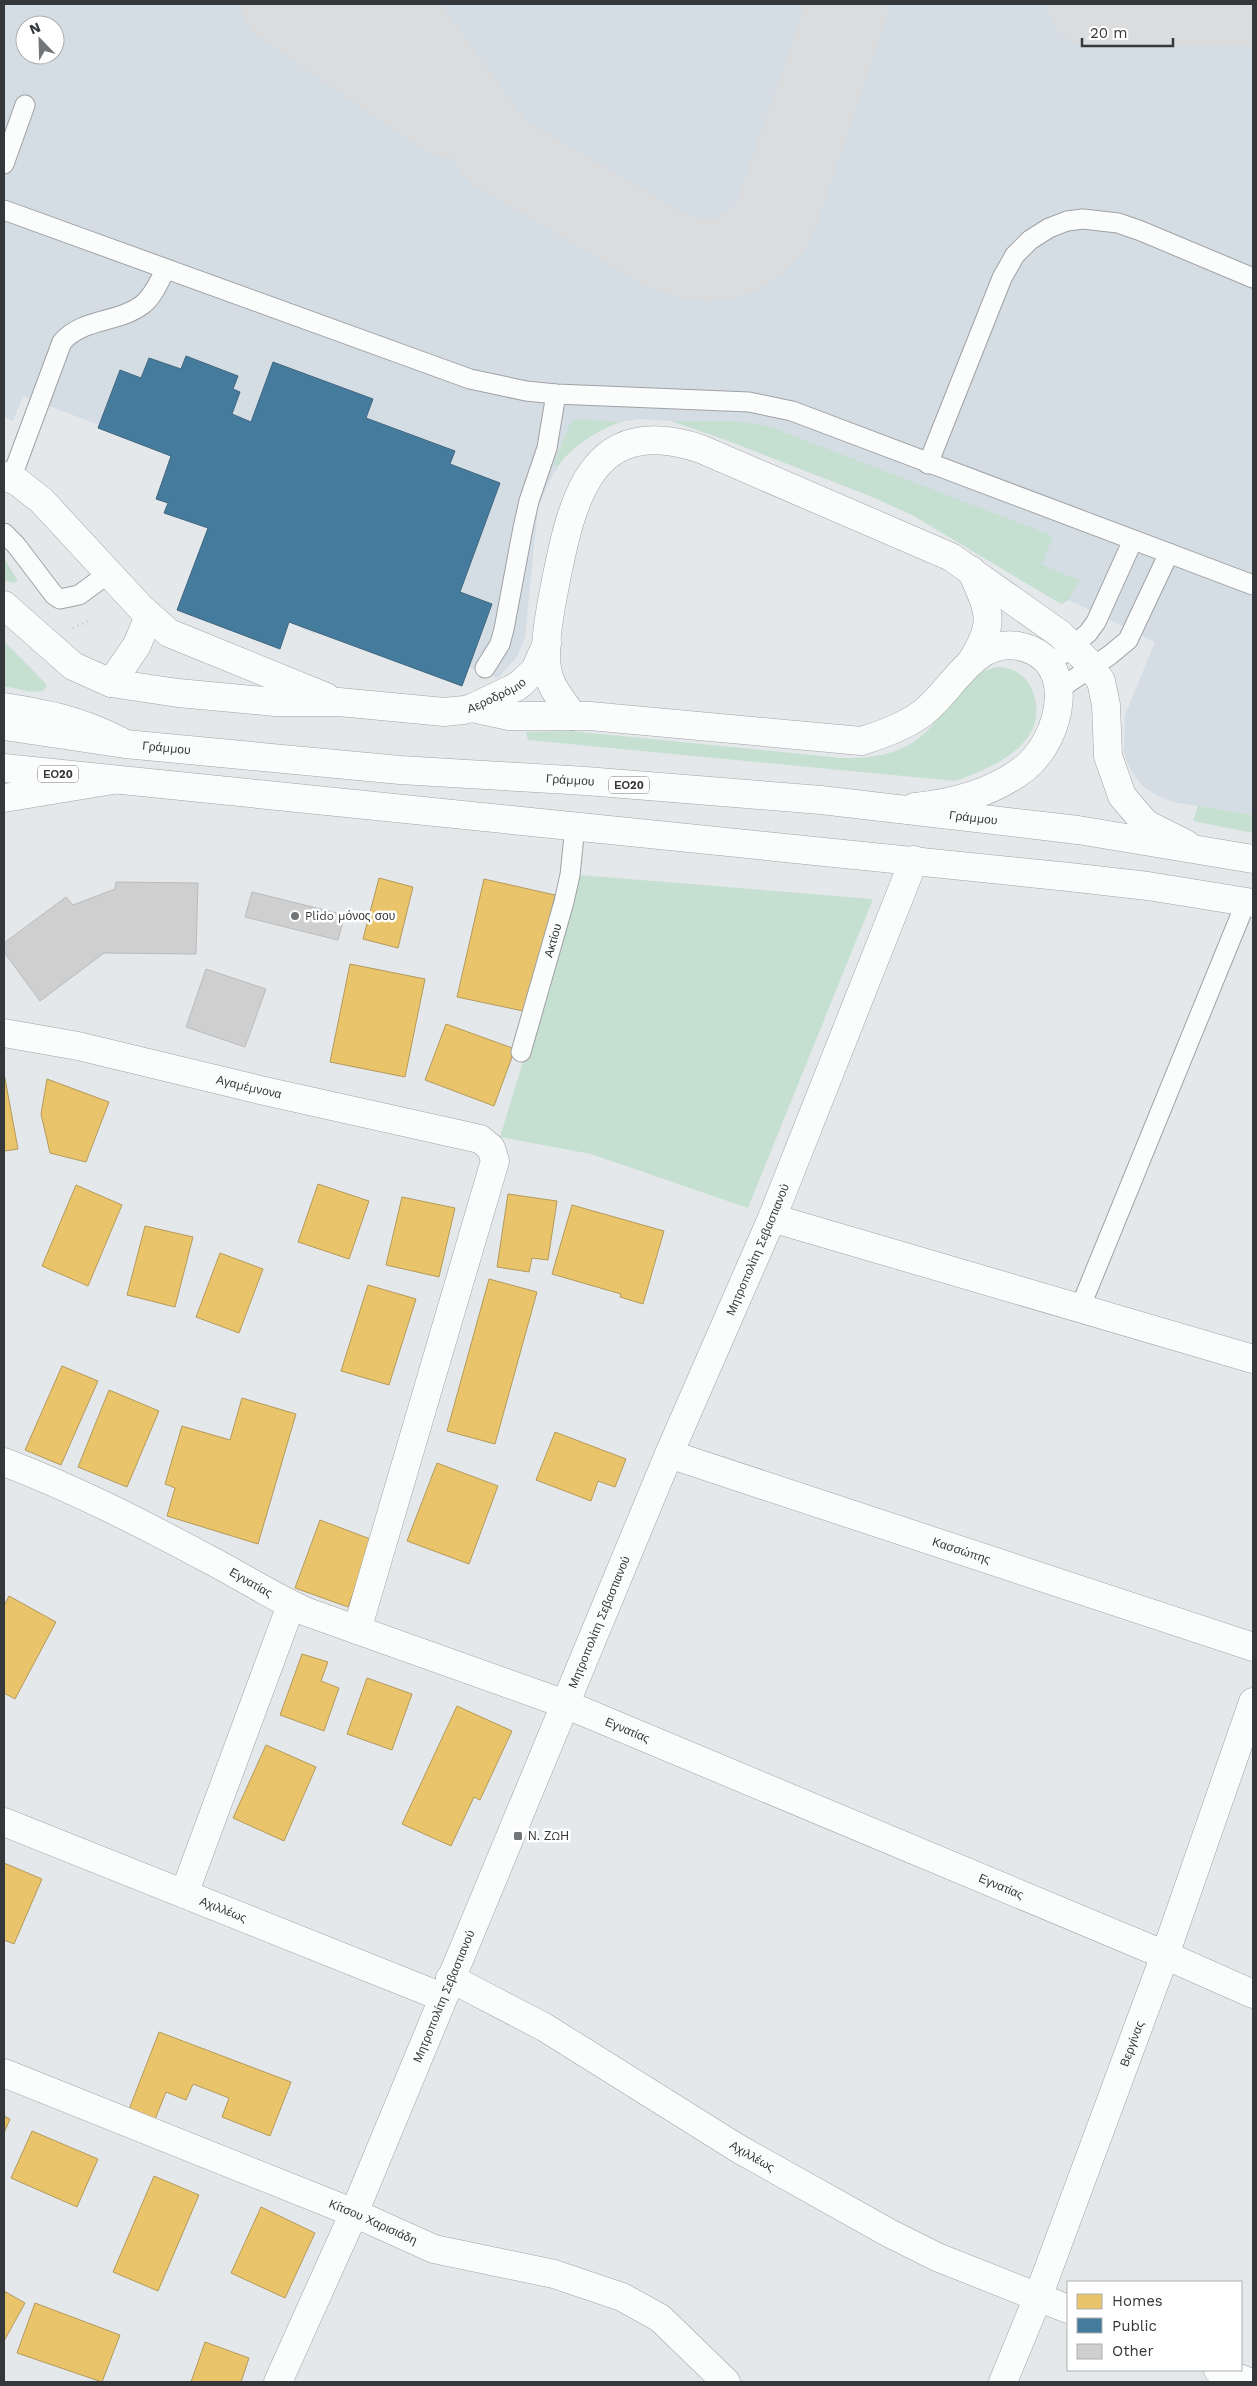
<svg xmlns="http://www.w3.org/2000/svg" width="1257" height="2386" font-family="'Work Sans',sans-serif">
  <rect width="100%" height="100%" fill="#e5e8eb"/>
  <!-- built -->
  <path fill="#d4dce4" fill-rule="evenodd" d="M4 4H1253V815L1173 802 1156 795 1142 786 1130 769 1124 753 1125 715 1155 642 1069 600 1061 604 914 516 875 498 726 440 671 421 639 419 620 422 600 430 582 441 565 456 551 478 538 507 525 637 517 657 498 678 323 611 314 634 289 622 280 649 177 610 208 528 164 513 168 503 156 499 171 456 98 428 99 425 23 396 13 421 4 417ZM25 25H55V55H25Z"/>
  <!-- green -->
  <g fill="#c5e0d0">
    <path d="M578 419 620 422C596 432 574 444 558 466L553 465 571 422Z"/>
    <polygon points="671,421 735,421 768,426 1053,536 1042,565 1079,580 1069,600 1061,604 914,516 875,498 726,440"/>
    <polygon points="4,558 18,581 13,583 4,580"/>
    <polygon points="4,641 45,683 47,686 43,691 31,692 4,686"/>
    <path d="M999 667C1014 668 1026 675 1032 690 1053 742 995 767 955 781L528 740 526 732 571 731 842 758C872 759 904 754 927 731 950 708 963 672 999 667Z"/>
    <polygon points="1198,806 1253,815 1253,833 1193,821"/>
    <polygon points="580,875 873,899 748,1208 591,1154 500,1137"/>
  </g>
  <!-- homes -->
  <g fill="#e9c46a" stroke="#b39a5c">
    <polygon points="379,878 413,887 398,948 363,939"/>
    <polygon points="484,879 555,895 528,1012 457,997"/>
    <polygon points="350,964 425,979 405,1077 330,1062"/>
    <polygon points="446,1024 515,1049 494,1106 425,1080"/>
    <polygon points="4,1073 18,1149 4,1151"/>
    <polygon points="47,1079 109,1102 86,1162 50,1153 41,1114"/>
    <polygon points="318,1184 369,1201 349,1259 298,1242"/>
    <polygon points="76,1185 122,1205 88,1286 42,1266"/>
    <polygon points="508,1194 557,1201 548,1260 532,1258 529,1272 497,1267"/>
    <polygon points="402,1197 455,1208 439,1277 386,1265"/>
    <polygon points="572,1205 664,1231 643,1304 620,1297 621,1294 552,1274"/>
    <polygon points="145,1226 193,1237 175,1307 127,1295"/>
    <polygon points="220,1253 263,1269 239,1333 196,1317"/>
    <polygon points="489,1279 537,1292 495,1444 447,1431"/>
    <polygon points="368,1285 416,1299 389,1385 341,1371"/>
    <polygon points="62,1366 98,1381 61,1465 25,1450"/>
    <polygon points="109,1390 159,1411 127,1487 78,1467"/>
    <polygon points="242,1398 296,1414 258,1544 167,1516 175,1488 165,1484 182,1426 230,1440"/>
    <polygon points="555,1432 626,1459 615,1487 598,1481 591,1501 536,1480"/>
    <polygon points="437,1463 498,1486 469,1564 407,1541"/>
    <polygon points="320,1520 373,1540 348,1607 295,1588"/>
    <polygon points="9,1596 56,1622 15,1699 4,1693 4,1606"/>
    <polygon points="302,1654 328,1662 321,1681 339,1688 324,1731 280,1715"/>
    <polygon points="367,1678 412,1694 392,1750 347,1734"/>
    <polygon points="457,1706 512,1731 480,1800 474,1797 451,1846 402,1824"/>
    <polygon points="266,1745 316,1767 284,1841 233,1818"/>
    <polygon points="4,1863 42,1879 14,1944 4,1940"/>
    <polygon points="159,2032 291,2082 270,2136 222,2117 229,2098 193,2084 186,2100 166,2092 154,2122 128,2112"/>
    <polygon points="4,2116 10,2119 4,2133"/>
    <polygon points="32,2131 98,2159 77,2207 11,2178"/>
    <polygon points="154,2176 199,2195 158,2291 113,2272"/>
    <polygon points="261,2207 315,2233 285,2298 231,2273"/>
    <polygon points="4,2291 25,2303 4,2341"/>
    <polygon points="35,2303 120,2335 102,2382 17,2353"/>
    <polygon points="205,2342 249,2358 241,2382 191,2382"/>
  </g>
  <!-- public -->
  <polygon fill="#457b9d" stroke="#40677f" points="186,356 238,376 233,389 240,392 232,414 251,422 273,362 373,399 366,418 455,451 450,464 500,483 460,592 492,604 462,686 289,622 280,649 177,610 208,528 164,513 168,503 156,499 171,456 98,428 120,370 141,378 149,358 181,369"/>
  <g fill="none" stroke-linecap="round" stroke-linejoin="round">
    <!-- taxiway -->
    <g stroke="#dadcde" stroke-width="82">
      <polyline points="283,4 448,117"/>
      <path d="M390 4 497 151 667 251C715 268 739 262 773 224L848 4"/>
      <polyline points="1089,4 1253,5"/>
    </g>
  </g>
  <!-- building -->
  <g fill="#cfcfd0" stroke="#bbbbbc">
    <polygon points="116,882 198,883 196,954 104,953 40,1001 4,952 4,943 66,897 73,905 115,889"/>
    <polygon points="252,892 345,915 338,940 245,917"/>
    <polygon points="206,969 266,989 245,1047 186,1027"/>
  </g>
  <g fill="none" stroke-linecap="round" stroke-linejoin="round">
    <defs>
      <g id="service">
        <polyline points="4,164 25,105"/>
        <polyline points="4,210 470,379 526,391 556,394 749,402 792,411 1253,585"/>
        <polyline points="928,464 1002,278 1015,255 1030,240 1049,228 1067,221 1083,219 1118,223 1141,231 1253,278"/>
        <path d="M11 479 62 342C83 318 118 323 142 305 154 296 159 281 166 269"/>
        <polyline points="4,533 16,545 54,595 60,599 79,595 109,573"/>
        <polyline points="1063,654 1088,633 1096,622 1133,540"/>
        <polyline points="485,668 500,644 504,629 523,528 529,501 547,448 556,394"/>
        <polyline points="1059,689 1110,655 1128,640 1169,553"/>
        <path id="s1" d="M521 1052 564 902 570 875 575 826"/>
        <polyline points="1080,1308 1246,902"/>
      </g>
      <g id="minor">
        <polyline points="4,476 18,482 42,501 141,608 169,633 326,697"/>
        <path id="s2" d="M4 605 73 666 111 683 178 693 275 702H339L444 712 464 710 472 708 518 686 535 670 547 643"/>
        <path d="M971 662C997 621 989 611 971 570"/>
        <polyline points="111,683 137,645 149,616"/>
        <path d="M4 707C48 714 79 720 120 741"/>
        <path d="M472 708 509 716H590L861 741C881 735 903 727 920 715 952 693 972 638 1018 646 1081 658 1061 739 1025 768 993 793 955 803 915 807"/>
        <path d="M573 716C565 704 553 691 549 677 541 652 551 606 556 580 573 495 593 413 701 449L951 557 1060 634 1086 660 1101 681 1106 705 1108 756 1122 796 1146 824 1186 844"/>
        <path id="s3" d="M4 1033 78 1046 256 1089 480 1139 491 1148 495 1161 357 1630"/>
        <polyline points="772,1218 1253,1359"/>
        <path id="s4" d="M669 1454 1253 1647"/>
        <path id="s5" d="M4 1462C75 1489 143 1524 210 1560 243 1577 273 1597 307 1612L565 1704 1165 1955 1253 1994"/>
        <path id="s6" d="M4 1822 442 1997"/>
        <polyline points="184,1894 291,1605"/>
        <path id="s7" d="M450 1978 544 2027 739 2149 889 2233 937 2257 1068 2309"/>
        <path id="s8" d="M4 2073 354 2213 434 2249 554 2274 622 2297 660 2318 726 2382"/>
        <polyline points="1218,2370 1249,2382"/>
        <path id="s9" d="M278 2382 354 2213 669 1454 772 1218 914 860"/>
        <path id="s10" d="M1003 2382 1038 2297 1165 1955 1253 1702"/>
      </g>
      <g id="primary">
        <path id="s11" d="M4 726 125 744 400 770 586 781 821 800 1078 830 1253 859"/>
        <polyline points="4,768 1069,877 1148,886 1253,903"/>
      </g>
      <polyline id="trunk" points="4,798 113,780"/>
    </defs>
    <!-- service casing -->
    <use href="#service" stroke="#a0a2a5" stroke-width="21"/>
    <!-- minor casing -->
    <use href="#minor" stroke="#a0a2a5" stroke-width="29"/>
    <!-- primary casing -->
    <use href="#primary" stroke="#a0a2a5" stroke-width="29"/>
    <!-- trunk casing -->
    <use href="#trunk" stroke="#a0a2a5" stroke-width="29"/>
    <!-- path -->
    <polyline stroke="#c5c8c9" stroke-width="3" stroke-dasharray="1 4" stroke-linecap="butt" points="73,628 88,621"/>
    <!-- service -->
    <use href="#service" stroke="#fbfcfc" stroke-width="19"/>
    <!-- minor -->
    <use href="#minor" stroke="#fbfcfc" stroke-width="28"/>
    <!-- primary -->
    <use href="#primary" stroke="#fbfcfc" stroke-width="28"/>
    <!-- trunk -->
    <use href="#trunk" stroke="#fbfcfc" stroke-width="28"/>
  </g>
  <!-- markers -->
  <g fill="#737678" stroke="#fff" stroke-width="2">
    <circle cx="295" cy="916" r="5"/>
    <rect x="513" y="1831" width="10" height="10" rx="2.5"/>
  </g>
  <g text-anchor="middle" dominant-baseline="central" stroke-width="5" stroke-linejoin="round" paint-order="stroke">
    <!-- shield labels -->
    <g fill="#fff" stroke="#727475" stroke-width="1">
      <rect x="38" y="765.5" width="40" height="17" rx="4"/>
      <rect x="609" y="776.5" width="40" height="17" rx="4"/>
    </g>
    <g font-size="11" font-weight="bold" fill="#35383a">
      <text x="58" y="774">ΕΟ20</text>
      <text x="629" y="785">ΕΟ20</text>
    </g>
    <!-- street labels -->
    <g font-size="12" fill="#35383a" stroke="#fff">
      <text stroke="none"><textPath href="#s2" startOffset="524">Αεροδρόμιο</textPath></text>
      <text stroke="none"><textPath href="#s11" startOffset="164">Γράμμου</textPath></text>
      <text stroke="none"><textPath href="#s11" startOffset="569">Γράμμου</textPath></text>
      <text stroke="none"><textPath href="#s11" startOffset="974">Γράμμου</textPath></text>
      <text stroke="none"><textPath href="#s1" startOffset="116">Ακτίου</textPath></text>
      <text stroke="none"><textPath href="#s3" startOffset="251">Αγαμέμνονα</textPath></text>
      <text stroke="none"><textPath href="#s9" startOffset="1230">Μητροπολίτη Σεβαστιανού</textPath></text>
      <text stroke="none"><textPath href="#s4" startOffset="308">Κασσώπης</textPath></text>
      <text stroke="none"><textPath href="#s5" startOffset="275">Εγνατίας</textPath></text>
      <text stroke="none"><textPath href="#s9" startOffset="825">Μητροπολίτη Σεβαστιανού</textPath></text>
      <text stroke="none"><textPath href="#s5" startOffset="680">Εγνατίας</textPath></text>
      <text stroke="none"><textPath href="#s5" startOffset="1085">Εγνατίας</textPath></text>
      <text stroke="none"><textPath href="#s6" startOffset="236">Αχιλλέως</textPath></text>
      <text stroke="none"><textPath href="#s9" startOffset="420">Μητροπολίτη Σεβαστιανού</textPath></text>
      <text stroke="none"><textPath href="#s10" startOffset="362">Βεργίνας</textPath></text>
      <text stroke="none"><textPath href="#s7" startOffset="351">Αχιλλέως</textPath></text>
      <text stroke="none"><textPath href="#s8" startOffset="398">Κίτσου Χαρισιάδη</textPath></text>
    </g>
    <!-- poi labels -->
    <g font-size="12" fill="#35383a" stroke="#fff" text-anchor="start">
      <text x="305" y="916">Plido μόνος σου</text>
      <text x="528" y="1836">Ν. ΖΩΗ</text>
    </g>
  </g>
  <!-- border -->
  <rect width="1257" height="2386" fill="none" stroke="#35383a" stroke-width="10"/>
  <!-- legend -->
  <rect x="1067" y="2281" width="175" height="90" fill="#ffffff" stroke="#aeafb0"/>
  <rect x="1077" y="2294" width="25" height="15" fill="#e9c46a" stroke="#aeafb0"/>
  <text x="1112" y="2306" font-size="15" fill="#35383a">Homes</text>
  <rect x="1077" y="2318" width="25" height="15" fill="#457b9d" stroke="#aeafb0"/>
  <text x="1112" y="2331" font-size="15" fill="#35383a">Public</text>
  <rect x="1077" y="2344" width="25" height="15" fill="#cfcfd0" stroke="#aeafb0"/>
  <text x="1112" y="2356" font-size="15" fill="#35383a">Other</text>
  <!-- north arrow -->
  <g transform="translate(40 40) rotate(337)"><circle r="24" fill="#ffffff" stroke="#aeafb0"/>
  <path d="M0-4L9 19L0 12L-9 19Z" fill="#737678"/>
  <text y="-8" font-size="14" font-weight="bold" text-anchor="middle" fill="#35383a">N</text>
  </g>
  <!-- scale -->
  <path d="M1082 38v8h91v-8" fill="none" stroke="#35383a" stroke-width="2.5"/>
  <text x="1090" y="38" font-size="15" fill="#35383a" stroke="#ffffff" stroke-width="4" paint-order="stroke">20 m</text>
</svg>
